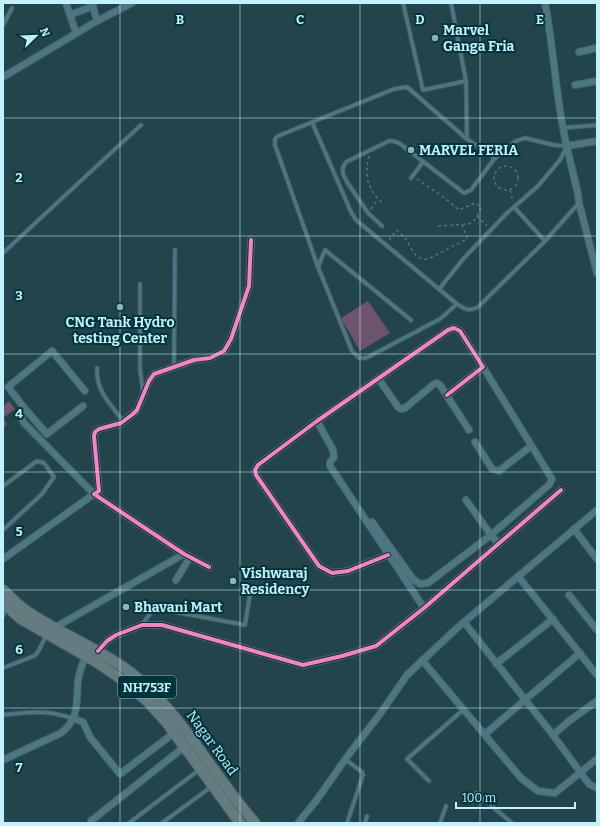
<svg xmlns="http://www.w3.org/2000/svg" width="600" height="826" font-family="Bitter,serif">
  <rect width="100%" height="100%" fill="#22444a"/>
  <!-- green -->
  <g fill="#6e536d">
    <polygon points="368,301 390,333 360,351 341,318"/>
    <polygon points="9,401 15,409 3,418 7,424 3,428 3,406"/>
  </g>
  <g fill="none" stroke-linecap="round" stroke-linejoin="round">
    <defs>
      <g id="service">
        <polyline points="403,3 423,90 466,81 451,3"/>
        <polyline points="3,25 12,8"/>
        <polyline points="466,81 467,139"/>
        <polyline points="312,122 351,212 356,220 439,289"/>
        <polyline points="563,128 597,125"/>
        <polyline points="411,178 423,162"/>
        <polyline points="514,207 545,241"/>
        <polyline points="382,226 368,213 347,182 343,174 343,167 346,162 389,141 393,141 399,143 464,193 471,190 495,158"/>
        <polyline points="3,253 141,125"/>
        <polyline points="318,267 325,250 411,320"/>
        <polyline points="140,284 140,369 143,392"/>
        <path d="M457 304 439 289 464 258 506 214 538 186 560 160 567 146 554 145 525 138 516 141 495 158 467 139 407 87 394 89 278 136 275 139V145L318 267 352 351 359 358H365L370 356 440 319 457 304C465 309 469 312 478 307L545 241 578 204"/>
        <polyline points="174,367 175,250"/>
        <path d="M97 368C96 392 110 403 123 421"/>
        <polyline points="3,486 37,461 44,463 54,477 42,494 3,530"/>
        <polyline points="3,616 6,608"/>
        <polyline points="142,625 154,608 245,625 250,594"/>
        <polyline points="3,668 34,656 38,652 46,636"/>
        <path d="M3 715C29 712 48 709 74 719"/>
        <polyline points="345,759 362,772 363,775 347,823"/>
        <polyline points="429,781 407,759 464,709"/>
        <polyline points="476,793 512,823"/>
        <polyline points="129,823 199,770"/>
        <polyline points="162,823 211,787"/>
        <polyline points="365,823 367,816"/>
        <polyline points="440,823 446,806"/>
      </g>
      <g id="minor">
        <polyline points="66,3 76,33"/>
        <polyline points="92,3 97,21"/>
        <path d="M545 3C553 44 555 86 563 128 567 150 573 172 578 194L579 203 597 273"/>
        <polyline points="70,15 93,6"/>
        <polyline points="579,52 597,48"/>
        <polyline points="3,77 97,21 132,3"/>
        <polyline points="575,85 597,81"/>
        <polyline points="567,146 597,141"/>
        <polyline points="483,367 552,479 549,485 543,490 491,535 499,544"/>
        <polyline points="378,378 398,407 401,409 405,408 434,384 437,383 440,385 469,430"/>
        <polyline points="26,410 47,434 83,406"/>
        <polyline points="317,421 333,450 334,457 330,462 330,466 424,608"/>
        <polyline points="475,442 492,469 499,471 531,446"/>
        <polyline points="372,522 413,579 420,584 428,583 491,535 466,500"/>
        <polyline points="574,529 597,559"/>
        <polyline points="388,555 348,571 332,573 319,566 256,475 255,470 258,465 317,421 448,330 454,328 460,331 483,367 447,395"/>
        <path d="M3 559 94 494 24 423C20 417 22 415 26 410L8 387 52 351 85 391"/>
        <polyline points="209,567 184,554 94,494 99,491 94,436 95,432 99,429 121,423 133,414 137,410 149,381 154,374 194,360 210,358 224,351 231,339 249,286 251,240"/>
        <polyline points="518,576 597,675"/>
        <polyline points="176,580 190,557"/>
        <polyline points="569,595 597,630"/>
        <polyline points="464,622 553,735 586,780 589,784 597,788"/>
        <polyline points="54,628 184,554"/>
        <polyline points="98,651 107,641 116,635 142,625 162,625 303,665 342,656 376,646 424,608 561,490"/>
        <polyline points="422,660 521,778 538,791 555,793 597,759"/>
        <polyline points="496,664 553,619"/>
        <polyline points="74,719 83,722 90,737 120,774 174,733"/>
        <polyline points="485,734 580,653"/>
        <polyline points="553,735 569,721 597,701"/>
        <path d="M3 760 61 733C80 718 76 702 78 681 79 672 83 664 85 656"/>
        <polyline points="91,821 184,747"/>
        <polyline points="298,823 316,801 349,754 380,714 407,675 457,628 597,510"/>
      </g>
      <g id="trunk">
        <path d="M3 590C11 597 19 606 28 612 61 634 98 648 130 672 182 713 212 774 255 823"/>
        <polyline points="3,603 21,619 98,663 124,681 147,701 167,723 240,823"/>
      </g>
    </defs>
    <!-- service casing -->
    <use href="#service" stroke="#466369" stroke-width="5"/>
    <!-- minor casing -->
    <use href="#minor" stroke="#466369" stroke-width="8"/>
    <!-- trunk casing -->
    <use href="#trunk" stroke="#466369" stroke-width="12"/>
    <!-- path -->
    <g stroke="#53767c" stroke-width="1.5" stroke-dasharray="3 3" stroke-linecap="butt">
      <path d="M369 156C364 177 368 191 384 204"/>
      <circle cx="506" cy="178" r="12"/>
      <path d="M417 179 442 196 459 210 475 203 481 207C478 214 476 222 468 224L438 226"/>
      <polyline points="510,190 513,202"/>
      <polyline points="371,209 378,199"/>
      <polyline points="477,216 487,226"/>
      <path d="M389 240 397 230C400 233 403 236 406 239 411 248 416 261 428 259L467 239V237L462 225"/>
    </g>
    <!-- service -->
    <use href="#service" stroke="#4d7780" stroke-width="3"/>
    <!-- minor -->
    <use href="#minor" stroke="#4d7780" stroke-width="6"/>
    <!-- trunk -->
    <use href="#trunk" stroke="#647c80" stroke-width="10"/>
    <defs>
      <g id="cycleway">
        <polyline points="388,555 348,571 332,573 319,566 256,475 255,470 258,465 317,421 448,330 454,328 460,331 483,367 447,395"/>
        <polyline points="209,567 184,554 94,494 99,491 94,436 95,432 99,429 121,423 133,414 137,410 149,381 154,374 194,360 210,358 224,351 231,339 249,286 251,240"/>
        <polyline points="98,651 107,641 116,635 142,625 162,625 303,665 342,656 376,646 424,608 561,490"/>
      </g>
    </defs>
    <!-- cycleway casing -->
    <use href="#cycleway" stroke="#00343d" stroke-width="6"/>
    <!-- cycleway -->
    <use href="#cycleway" stroke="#ff80c0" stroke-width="4"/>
  </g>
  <!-- grid -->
  <path fill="none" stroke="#c0f1fc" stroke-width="1" stroke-opacity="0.55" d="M120 3V823M240 3V823M360 3V823M480 3V823M3 118H597M3 236H597M3 354H597M3 472H597M3 590H597M3 708H597"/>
  <!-- markers -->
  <g fill="#89b4be" stroke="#00343d" stroke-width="1.5">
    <circle cx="435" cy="38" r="4"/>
    <circle cx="411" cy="150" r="4"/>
    <circle cx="120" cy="307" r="4"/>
    <circle cx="233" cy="581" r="4"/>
    <circle cx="126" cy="607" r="4"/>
  </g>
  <g text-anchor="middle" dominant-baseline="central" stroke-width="4" stroke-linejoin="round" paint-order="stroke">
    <!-- shield labels -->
    <rect fill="#00343d" stroke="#86b8c3" stroke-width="1" x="118" y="676" width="58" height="22" rx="3"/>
    <g font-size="13" font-weight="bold" fill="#c0f1fc">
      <text x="147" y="687">NH753F</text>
    </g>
    <!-- poi labels -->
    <g font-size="14" font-weight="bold" fill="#c0f1fc" stroke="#00343d" text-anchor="start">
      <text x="443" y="30">Marvel<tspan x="443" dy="16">Ganga Fria</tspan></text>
      <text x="419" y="150">MARVEL FERIA</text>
      <text x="120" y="322" text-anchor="middle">CNG Tank Hydro<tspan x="120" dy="16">testing Center</tspan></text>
      <text x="241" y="573">Vishwaraj<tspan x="241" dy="16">Residency</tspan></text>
      <text x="134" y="607">Bhavani Mart</text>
    </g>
    <!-- street labels -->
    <g font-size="14" fill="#c0f1fc" stroke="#00343d">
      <text transform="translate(212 743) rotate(54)">Nagar Road</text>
    </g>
  </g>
  <g font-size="13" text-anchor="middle" font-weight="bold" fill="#c0f1fc" stroke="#00343d" stroke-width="4" stroke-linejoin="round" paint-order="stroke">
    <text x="180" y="24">B</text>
    <text x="300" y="24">C</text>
    <text x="420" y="24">D</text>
    <text x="540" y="24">E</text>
    <text x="19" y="182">2</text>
    <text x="19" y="300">3</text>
    <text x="19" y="418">4</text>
    <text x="19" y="536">5</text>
    <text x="19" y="654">6</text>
    <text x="19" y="772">7</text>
  </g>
  <!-- border -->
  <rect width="600" height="826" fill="none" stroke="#c0f1fc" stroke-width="8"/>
  <!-- north arrow -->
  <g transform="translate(36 36) rotate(67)" stroke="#00343d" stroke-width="3" paint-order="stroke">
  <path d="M0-3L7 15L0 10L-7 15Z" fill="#c0f1fc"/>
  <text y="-6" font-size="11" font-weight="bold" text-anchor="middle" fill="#c0f1fc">N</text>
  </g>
  <!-- scale -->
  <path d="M456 802v6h119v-6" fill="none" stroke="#c0f1fc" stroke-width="2"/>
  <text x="462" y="802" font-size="12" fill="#c0f1fc" stroke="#00343d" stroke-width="3" paint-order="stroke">100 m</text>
</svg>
